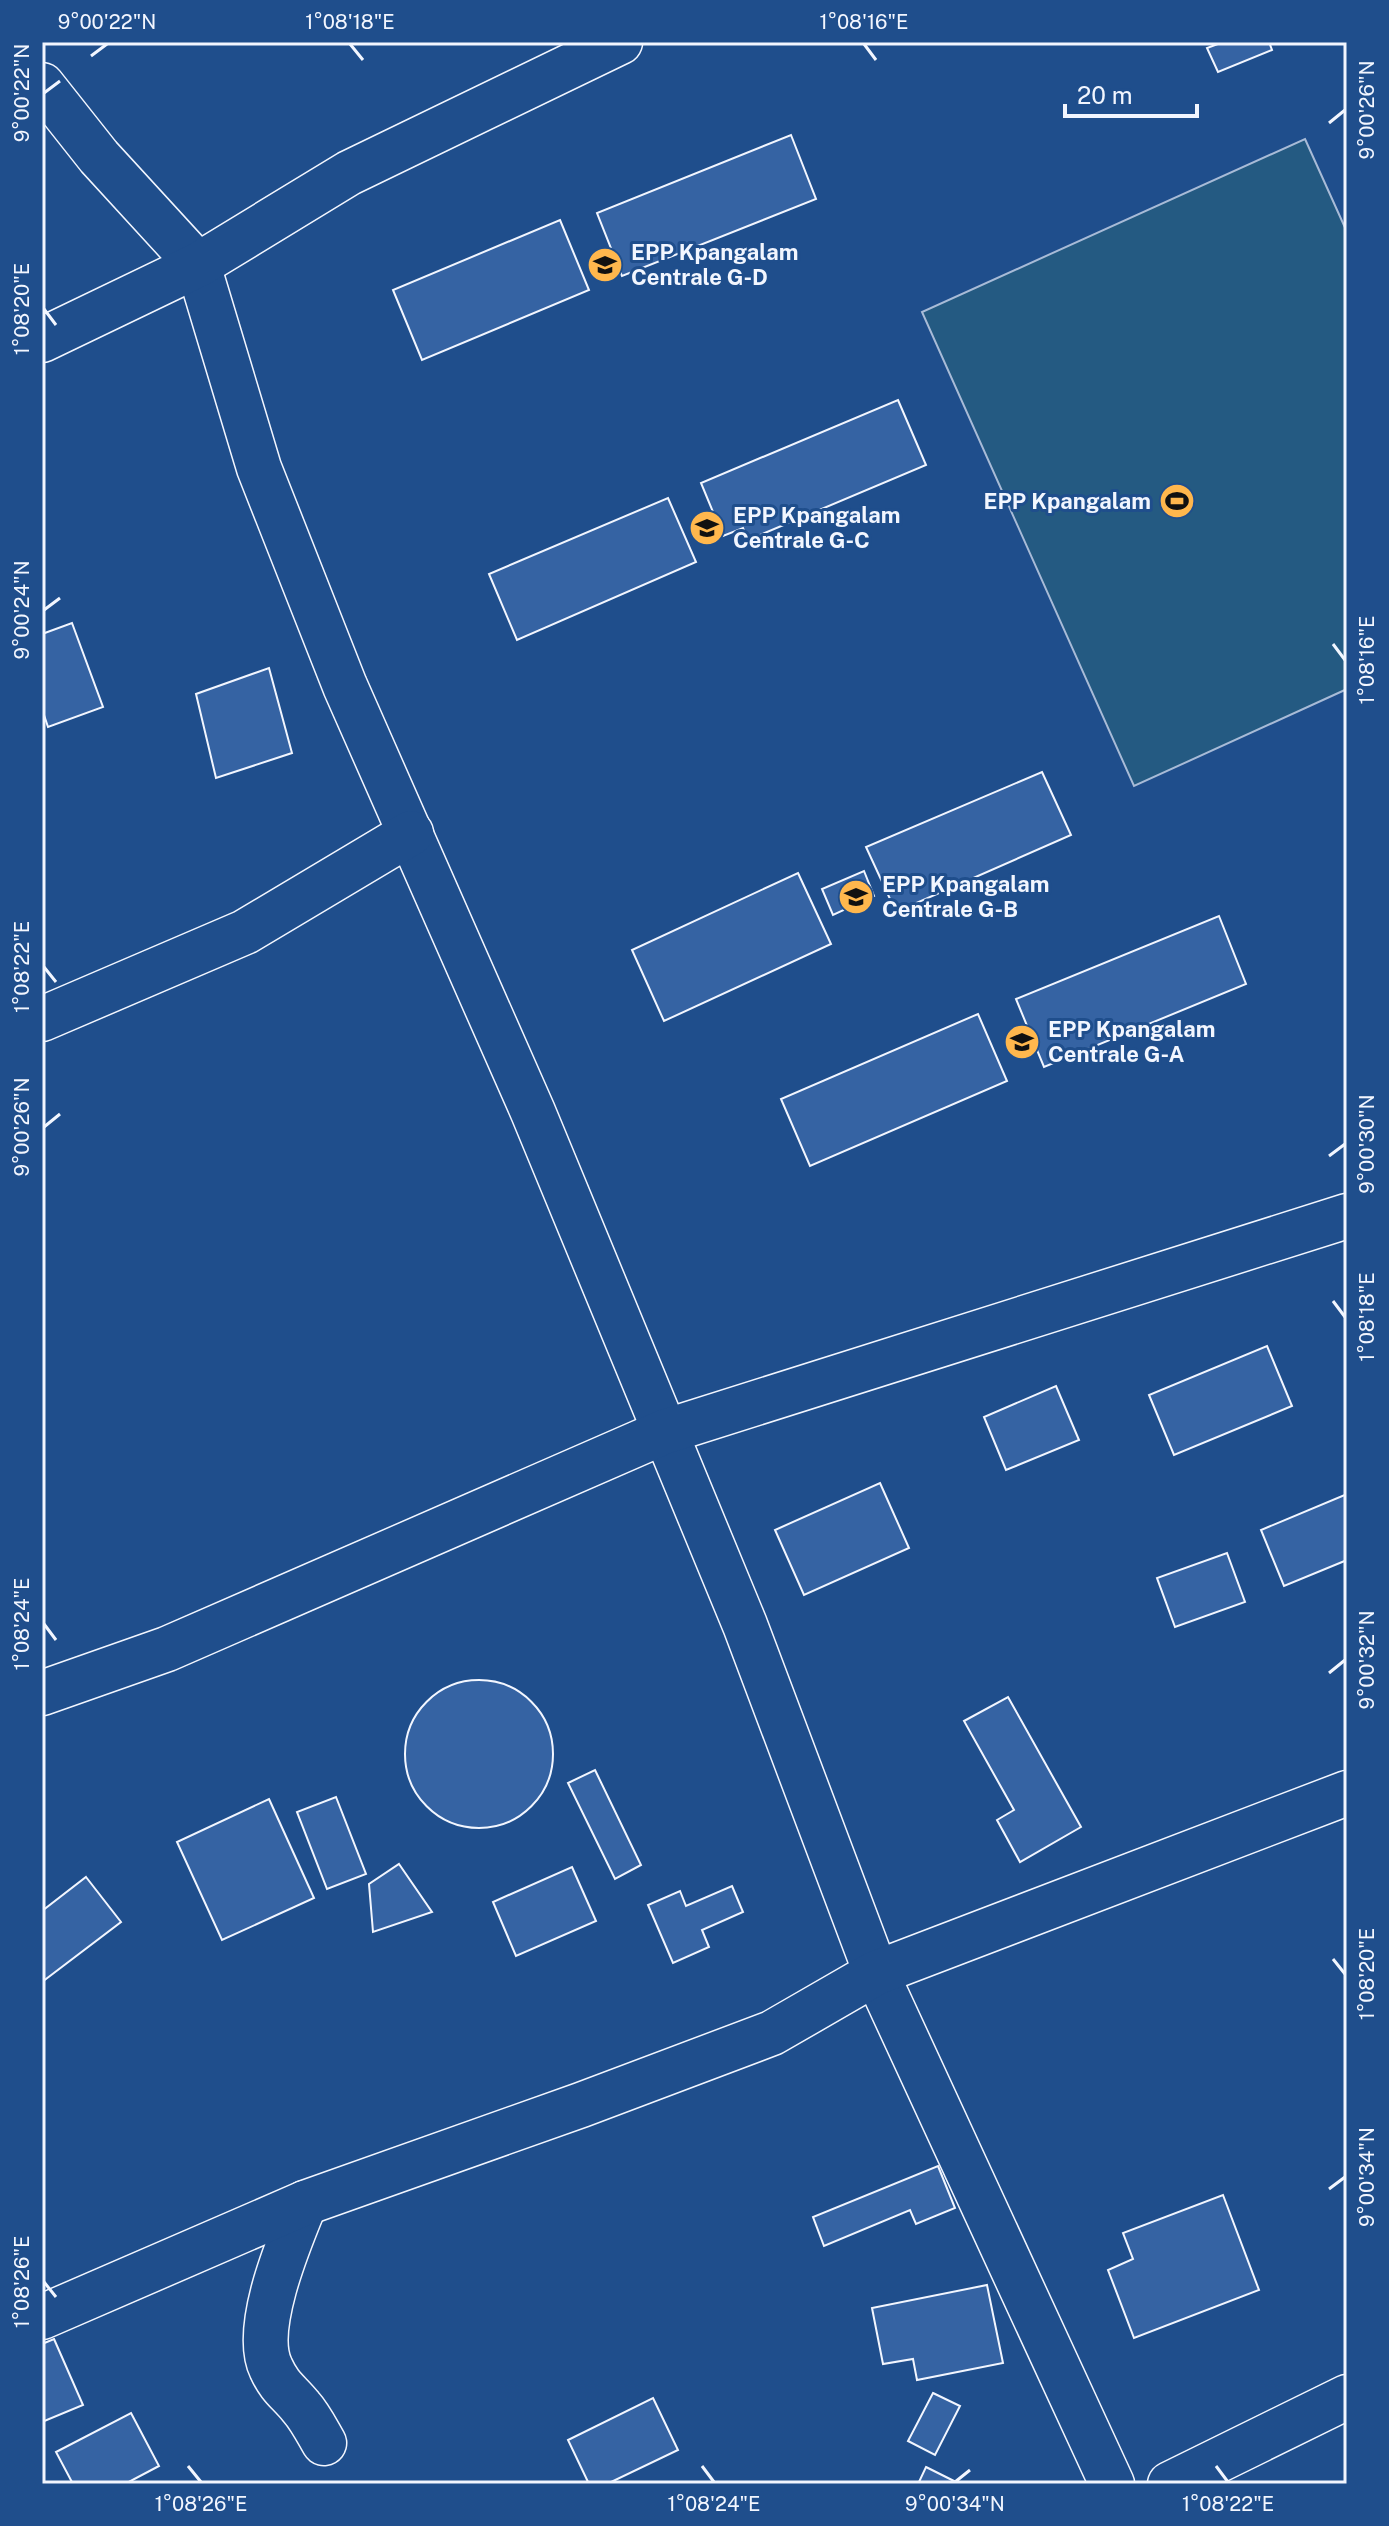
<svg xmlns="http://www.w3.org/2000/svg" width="1389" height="2526" font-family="'Public Sans',sans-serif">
  <rect width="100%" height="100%" fill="#1f4e8c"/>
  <!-- green -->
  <polygon fill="#245a82" stroke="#a8bbd7" stroke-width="2" points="1305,139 1347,232 1347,689 1134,786 922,312"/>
  <!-- building -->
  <g fill="#3563a3" stroke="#f2f6ff" stroke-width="2">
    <polygon points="1223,42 1269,42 1272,50 1218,72 1207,48"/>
    <polygon points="791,135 816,199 622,276 597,213"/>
    <polygon points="560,220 589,290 422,360 393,290"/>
    <polygon points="898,400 926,465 748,540 743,528 723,536 701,483"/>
    <polygon points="668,498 696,562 517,640 489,574"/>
    <polygon points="72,623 103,707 48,727 42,709 42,634"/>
    <polygon points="269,668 292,753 216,778 196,694"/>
    <polygon points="1042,772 1071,835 896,912 866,847"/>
    <polygon points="864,871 874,896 833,915 822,889"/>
    <polygon points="798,873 831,944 664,1021 632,950"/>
    <polygon points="1219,916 1246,984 1044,1067 1016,999"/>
    <polygon points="978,1014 1007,1081 810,1166 781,1099"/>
    <polygon points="1267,1346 1292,1406 1174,1455 1149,1395"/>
    <polygon points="1056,1386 1079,1440 1006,1470 984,1417"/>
    <polygon points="880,1483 909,1548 804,1595 775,1530"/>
    <polygon points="1347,1494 1347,1560 1284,1586 1261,1530"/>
    <polygon points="1227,1553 1245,1602 1175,1627 1157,1578"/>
    <circle cx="479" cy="1754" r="74"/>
    <polygon points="1008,1697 1081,1827 1020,1862 997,1820 1014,1810 964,1721"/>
    <polygon points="595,1770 641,1865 615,1879 568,1783"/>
    <polygon points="336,1797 366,1874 327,1889 297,1812"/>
    <polygon points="269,1799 314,1898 222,1940 177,1842"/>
    <polygon points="399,1864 432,1912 373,1932 369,1884"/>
    <polygon points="572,1867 596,1921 516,1956 493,1902"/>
    <polygon points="86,1877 121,1922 42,1982 42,1911"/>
    <polygon points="732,1886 743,1912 702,1930 709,1947 673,1963 648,1905 680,1891 686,1906"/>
    <polygon points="938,2166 955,2208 916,2224 910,2210 824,2246 813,2217"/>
    <polygon points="1223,2195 1259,2290 1134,2338 1108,2270 1133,2259 1123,2233"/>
    <polygon points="987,2285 1003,2363 917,2380 913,2359 883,2364 872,2308"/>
    <polygon points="54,2339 83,2405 42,2422 42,2344"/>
    <polygon points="933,2393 960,2406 935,2455 908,2441"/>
    <polygon points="653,2398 678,2450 607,2484 589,2484 568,2440"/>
    <polygon points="131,2413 159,2466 125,2484 73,2484 56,2452"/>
    <polygon points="926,2467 960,2484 918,2484"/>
  </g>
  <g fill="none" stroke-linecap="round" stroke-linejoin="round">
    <defs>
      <g id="minor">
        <polyline points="42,85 99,157 198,265 259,468 345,686 533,1112 745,1625 876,1973 1112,2484"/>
        <polyline points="42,340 198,265 349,173 620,42"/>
        <polyline points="42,1019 245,932 411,833"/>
        <polyline points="42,1693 167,1649 664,1432 1347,1216"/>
        <path d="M305 2203C289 2242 252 2329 271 2368 280 2388 289 2392 301 2407 310 2417 317 2431 324 2443"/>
        <polyline points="42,2317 305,2203 581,2105 772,2033 876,1973 1347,1793"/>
        <polyline points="1170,2484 1347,2397"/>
      </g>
    </defs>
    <!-- minor casing -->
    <use href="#minor" stroke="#f2f6ff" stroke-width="47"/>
    <!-- minor -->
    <use href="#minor" stroke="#1f4e8c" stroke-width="44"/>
  </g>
  <!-- ticks -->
  <path fill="none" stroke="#f2f6ff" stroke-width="3" d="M350 44 363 60M864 44 876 60M91 56 107 44M44 93 60 81M1329 123 1345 110M44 309 56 325M44 610 60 598M1333 644 1345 660M44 967 56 982M44 1127 60 1114M1329 1156 1345 1144M1333 1301 1345 1317M44 1624 56 1640M1329 1673 1345 1660M1333 1959 1345 1974M1329 2189 1345 2177M44 2282 56 2297M188 2466 201 2482M702 2466 714 2482M1216 2466 1228 2482M955 2482 970 2470"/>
  <!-- icons -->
  <defs>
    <symbol id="school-disc" viewBox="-11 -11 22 22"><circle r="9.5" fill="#ffb74d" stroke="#1f4e8c"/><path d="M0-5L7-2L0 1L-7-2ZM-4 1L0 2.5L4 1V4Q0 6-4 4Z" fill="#111"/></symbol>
    <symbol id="stadium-disc" viewBox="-11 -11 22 22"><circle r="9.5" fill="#ffb74d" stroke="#1f4e8c"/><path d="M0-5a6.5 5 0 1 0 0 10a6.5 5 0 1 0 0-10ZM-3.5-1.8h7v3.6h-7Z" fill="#111"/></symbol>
  </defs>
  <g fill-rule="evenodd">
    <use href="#school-disc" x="585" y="245" width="40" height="40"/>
    <use href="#stadium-disc" x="1157" y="481" width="40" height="40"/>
    <use href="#school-disc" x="687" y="508" width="40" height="40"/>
    <use href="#school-disc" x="836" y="877" width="40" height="40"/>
    <use href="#school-disc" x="1002" y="1022" width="40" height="40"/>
  </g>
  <g text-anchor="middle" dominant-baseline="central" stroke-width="6" stroke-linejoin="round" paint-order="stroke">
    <!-- poi labels -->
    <g font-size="22" font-weight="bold" fill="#f2f6ff" stroke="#1f4e8c" text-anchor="start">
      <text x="631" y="252">EPP Kpangalam<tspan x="631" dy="25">Centrale G-D</tspan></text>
      <text x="1151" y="501" text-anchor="end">EPP Kpangalam</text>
      <text x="733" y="515">EPP Kpangalam<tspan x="733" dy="25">Centrale G-C</tspan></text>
      <text x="882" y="884">EPP Kpangalam<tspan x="882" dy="25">Centrale G-B</tspan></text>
      <text x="1048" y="1029">EPP Kpangalam<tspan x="1048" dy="25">Centrale G-A</tspan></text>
    </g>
  </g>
  <!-- border -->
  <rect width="1389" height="2526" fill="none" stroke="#1f4e8c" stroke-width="88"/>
  <!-- scale -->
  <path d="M1065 104v12h132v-12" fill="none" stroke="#f2f6ff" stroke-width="4"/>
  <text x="1077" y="104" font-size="24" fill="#f2f6ff" stroke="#1f4e8c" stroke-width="6" paint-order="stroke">20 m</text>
  <rect x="44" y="44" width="1301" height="2438" fill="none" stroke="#f2f6ff" stroke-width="3"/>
  <g font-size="20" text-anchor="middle" fill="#f2f6ff">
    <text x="107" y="29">9°00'22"N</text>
    <text x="350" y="29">1°08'18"E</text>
    <text x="864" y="29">1°08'16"E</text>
    <text transform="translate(22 93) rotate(-90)" y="7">9°00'22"N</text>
    <text transform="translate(1367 110) rotate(-90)" y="7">9°00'26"N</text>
    <text transform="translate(22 309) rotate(-90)" y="7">1°08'20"E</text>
    <text transform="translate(22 610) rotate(-90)" y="7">9°00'24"N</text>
    <text transform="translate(1367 660) rotate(-90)" y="7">1°08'16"E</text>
    <text transform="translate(22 967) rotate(-90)" y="7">1°08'22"E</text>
    <text transform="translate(22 1127) rotate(-90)" y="7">9°00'26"N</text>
    <text transform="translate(1367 1144) rotate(-90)" y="7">9°00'30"N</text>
    <text transform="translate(1367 1317) rotate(-90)" y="7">1°08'18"E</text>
    <text transform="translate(22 1624) rotate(-90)" y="7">1°08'24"E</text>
    <text transform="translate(1367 1660) rotate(-90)" y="7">9°00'32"N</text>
    <text transform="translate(1367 1974) rotate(-90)" y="7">1°08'20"E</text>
    <text transform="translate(1367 2177) rotate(-90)" y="7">9°00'34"N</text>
    <text transform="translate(22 2282) rotate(-90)" y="7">1°08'26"E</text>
    <text x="201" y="2511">1°08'26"E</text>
    <text x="714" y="2511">1°08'24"E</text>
    <text x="955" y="2511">9°00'34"N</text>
    <text x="1228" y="2511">1°08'22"E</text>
  </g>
</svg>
